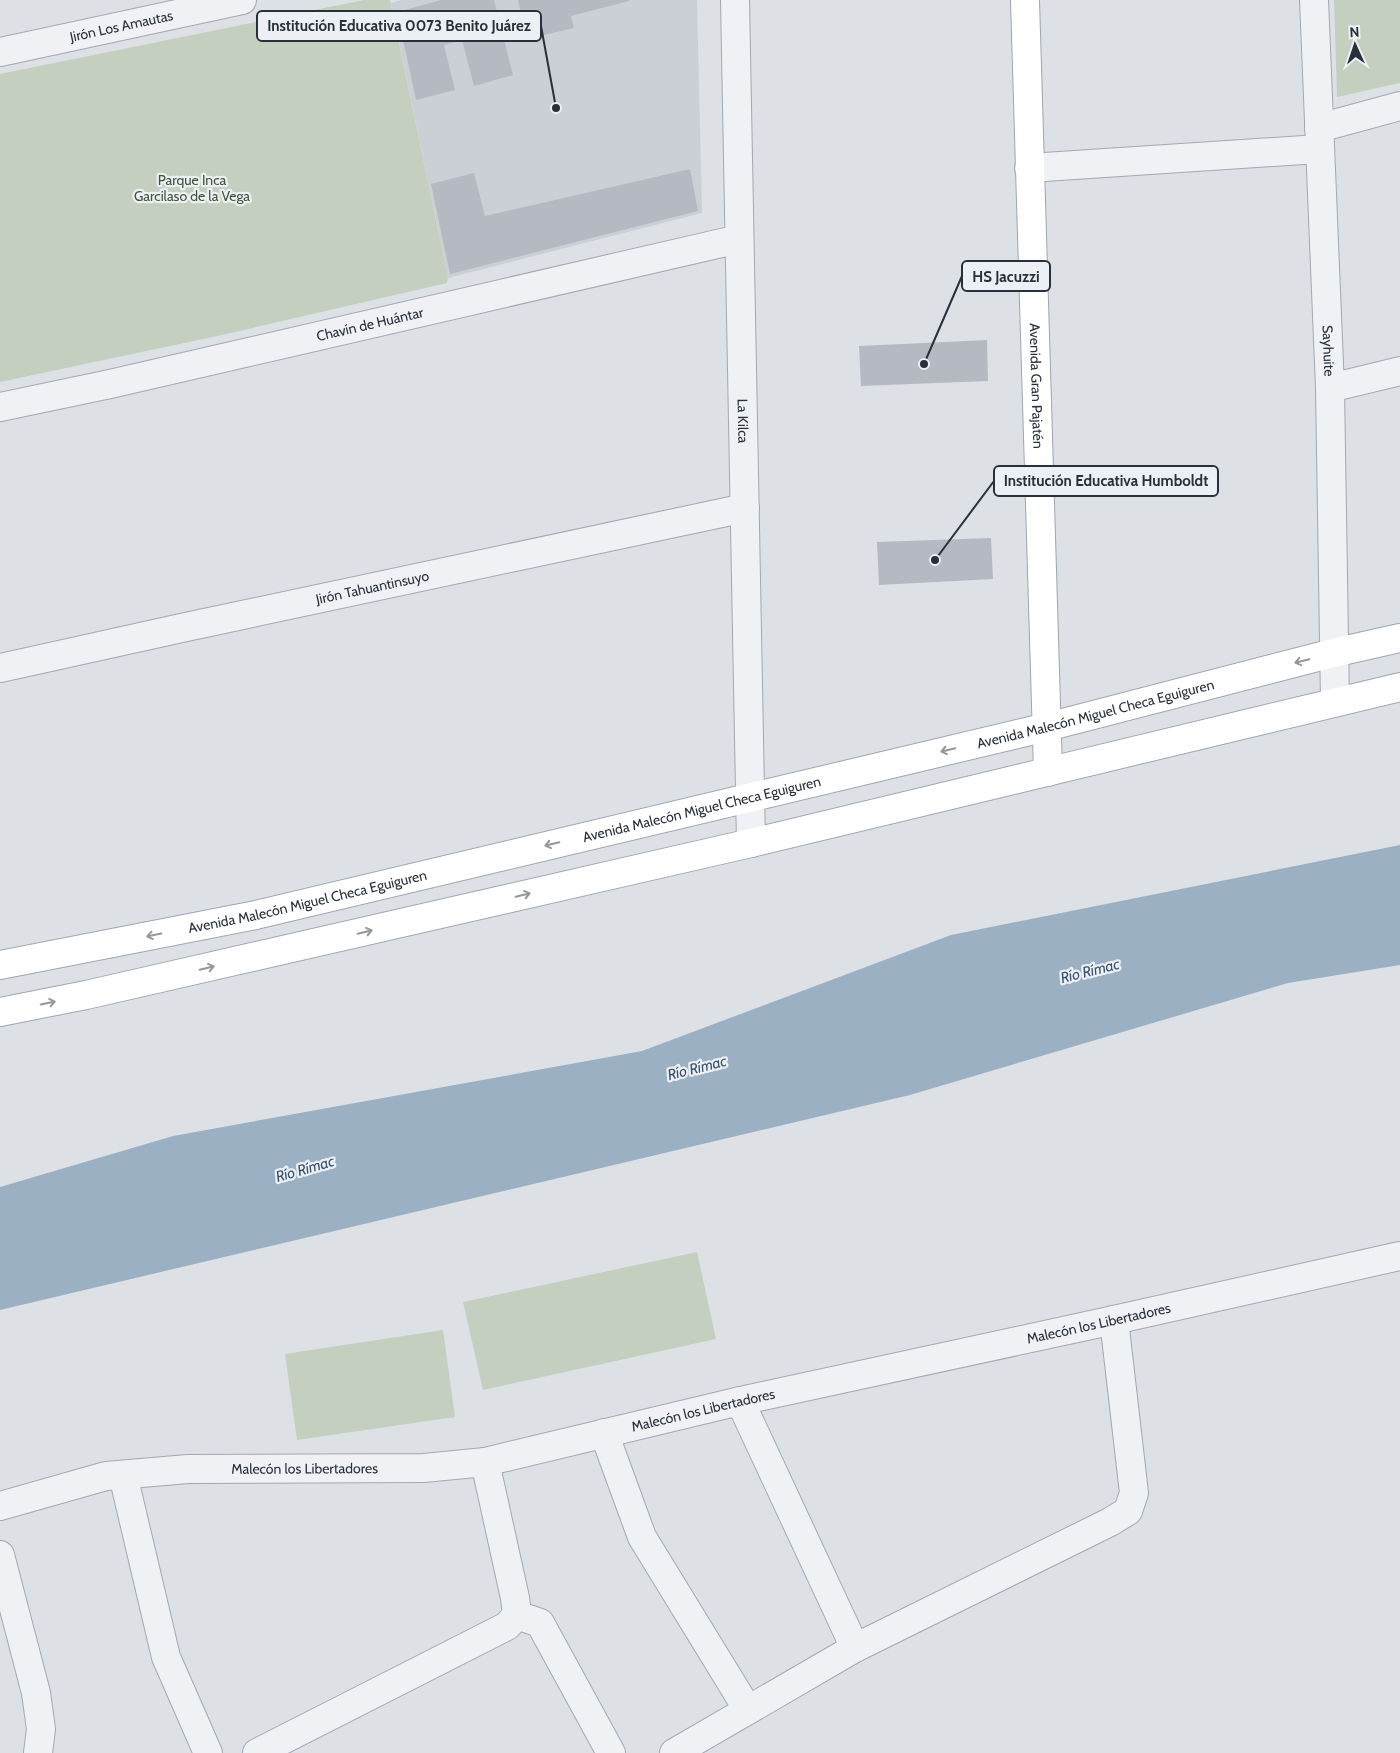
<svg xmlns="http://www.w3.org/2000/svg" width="1400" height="1753" font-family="Cabin,sans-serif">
  <rect width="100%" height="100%" fill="#dde1e6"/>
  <!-- built -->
  <polygon fill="#cbd0d7" points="402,0 697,0 702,213 448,278 391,3"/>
  <!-- green -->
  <g fill="#c4cfbf">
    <polygon points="364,0 390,0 448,278 447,283 222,335 0,382 0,74"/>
    <polygon points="1334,0 1400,0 1400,83 1337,97"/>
    <polygon points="697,1252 716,1339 483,1390 463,1302"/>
    <polygon points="443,1330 455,1417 297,1440 285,1354"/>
  </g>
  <!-- water -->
  <polygon fill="#9bb1c3" points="1400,845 1400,965 1288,983 910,1095 0,1310 0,1187 173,1136 642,1051 951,935"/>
  <!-- building -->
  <g fill="#b5bac2">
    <polygon points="441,0 494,0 513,75 474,86 462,40 444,45 455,90 416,100 397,12"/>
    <polygon points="518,0 629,0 629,1 571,16 574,28 527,39"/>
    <polygon points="690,169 698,211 450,274 431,184 474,173 485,216"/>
    <polygon points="987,340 988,381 861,386 859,346"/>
    <polygon points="991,538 993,579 879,585 877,542"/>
  </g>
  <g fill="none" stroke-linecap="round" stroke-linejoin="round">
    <defs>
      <g id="minor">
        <path id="s1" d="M735 0 751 843"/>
        <path id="s2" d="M1314 0 1330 388 1335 702"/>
        <path id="s3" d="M0 52 242 0"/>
        <polyline points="1319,128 1400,106"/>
        <polyline points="1029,168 1319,149"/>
        <polyline points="1330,388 1400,371"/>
        <path id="s4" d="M0 407 110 384 739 239"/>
        <path id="s5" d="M0 668 186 627 745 508"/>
        <polyline points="740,1401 855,1648"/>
        <polyline points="604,1433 642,1537 748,1710"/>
        <polyline points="123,1475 166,1657 208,1753"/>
        <path id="s6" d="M0 1506 106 1476 188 1469 424 1468 485 1462 740 1401 1114 1320 1400 1256"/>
        <polyline points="0,1555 36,1693 41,1729 38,1753"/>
        <polyline points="517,1615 540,1623 611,1753"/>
        <polyline points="257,1753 507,1626 517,1615 515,1598 485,1462"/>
        <polyline points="674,1753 855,1648 1110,1522 1128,1511 1134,1493 1114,1320"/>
      </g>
      <g id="major">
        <path id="s7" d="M1025 0 1048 772"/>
        <path id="s8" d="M0 965 256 915 1047 727 1333 653 1400 638"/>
        <polyline points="0,1012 86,995 751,843 1400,687"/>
      </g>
    </defs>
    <!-- minor casing -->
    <use href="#minor" stroke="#a3a8af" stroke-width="30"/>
    <!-- major casing -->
    <use href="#major" stroke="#9da6b0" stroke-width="30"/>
    <!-- minor -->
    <use href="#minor" stroke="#eff1f4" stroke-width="28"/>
    <!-- major -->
    <use href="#major" stroke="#fff" stroke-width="28"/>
  </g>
  <!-- one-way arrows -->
  <defs><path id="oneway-shaft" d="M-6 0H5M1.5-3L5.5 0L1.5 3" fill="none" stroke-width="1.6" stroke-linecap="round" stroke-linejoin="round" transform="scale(1.25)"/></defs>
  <g stroke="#94989d">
    <use href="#oneway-shaft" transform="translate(1302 661) rotate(166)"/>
    <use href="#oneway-shaft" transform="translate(948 750) rotate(167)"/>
    <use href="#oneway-shaft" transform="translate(552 844) rotate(167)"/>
    <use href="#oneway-shaft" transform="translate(523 895) rotate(-13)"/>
    <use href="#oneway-shaft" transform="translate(365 932) rotate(-13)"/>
    <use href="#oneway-shaft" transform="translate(154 935) rotate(169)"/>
    <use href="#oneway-shaft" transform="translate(207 968) rotate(-13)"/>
    <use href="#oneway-shaft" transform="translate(48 1003) rotate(-11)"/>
  </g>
  <g text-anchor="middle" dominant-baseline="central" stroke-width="4.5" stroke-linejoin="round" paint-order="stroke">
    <!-- street labels -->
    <g font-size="14" fill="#28303b" stroke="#ecf0f4">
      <text stroke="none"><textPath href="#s3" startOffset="124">Jirón Los Amautas</textPath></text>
      <text stroke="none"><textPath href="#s4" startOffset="379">Chavín de Huántar</textPath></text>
      <text stroke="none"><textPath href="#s2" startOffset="351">Sayhuite</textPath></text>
      <text stroke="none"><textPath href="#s7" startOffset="386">Avenida Gran Pajatén</textPath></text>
      <text stroke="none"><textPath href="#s1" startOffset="421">La Kilca</textPath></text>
      <text stroke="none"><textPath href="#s5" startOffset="381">Jirón Tahuantinsuyo</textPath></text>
      <text stroke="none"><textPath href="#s8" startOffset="1124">Avenida Malecón Miguel Checa Eguiguren</textPath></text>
      <text stroke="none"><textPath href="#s8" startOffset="719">Avenida Malecón Miguel Checa Eguiguren</textPath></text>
      <text stroke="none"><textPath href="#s8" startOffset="314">Avenida Malecón Miguel Checa Eguiguren</textPath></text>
      <text stroke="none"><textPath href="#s6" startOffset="1119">Malecón los Libertadores</textPath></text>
      <text stroke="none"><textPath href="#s6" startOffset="714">Malecón los Libertadores</textPath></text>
      <text stroke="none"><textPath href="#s6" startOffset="309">Malecón los Libertadores</textPath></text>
    </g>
    <!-- park labels -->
    <g font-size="14" fill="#3e5536" stroke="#ecf0f4">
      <text x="192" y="180">Parque Inca<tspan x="192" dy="16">Garcilaso de la Vega</tspan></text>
    </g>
    <!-- water labels -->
    <g font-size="15" font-style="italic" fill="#36516b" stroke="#ecf0f4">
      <text transform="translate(1090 971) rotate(-14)">Río Rímac</text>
      <text transform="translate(697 1068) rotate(-14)">Río Rímac</text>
      <text transform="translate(305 1169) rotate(-16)">Río Rímac</text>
    </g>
  </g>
  <!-- callouts -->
  <path fill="none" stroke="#28303b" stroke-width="2" d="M556 108L541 26M924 364L962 276M935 560L994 481"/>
  <g fill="#28303b" stroke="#ecf0f4" stroke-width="2">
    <circle cx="556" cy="108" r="5"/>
    <circle cx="924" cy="364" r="5"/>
    <circle cx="935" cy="560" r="5"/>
  </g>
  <g fill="#ecf0f4" stroke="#28303b" stroke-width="2">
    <rect x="257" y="11" width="284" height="30" rx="5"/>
    <rect x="962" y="261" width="88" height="30" rx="5"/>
    <rect x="994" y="466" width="224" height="30" rx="5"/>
  </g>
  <g font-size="15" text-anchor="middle" font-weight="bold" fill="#28303b">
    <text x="399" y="31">Institución Educativa 0073 Benito Juárez</text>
    <text x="1006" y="282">HS Jacuzzi</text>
    <text x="1106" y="486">Institución Educativa Humboldt</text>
  </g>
  <!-- north arrow -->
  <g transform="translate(1355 45) rotate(357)" stroke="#ecf0f4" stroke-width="4" paint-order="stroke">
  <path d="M0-4L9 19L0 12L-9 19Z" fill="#28303b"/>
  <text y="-8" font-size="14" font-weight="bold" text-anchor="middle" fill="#28303b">N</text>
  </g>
</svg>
